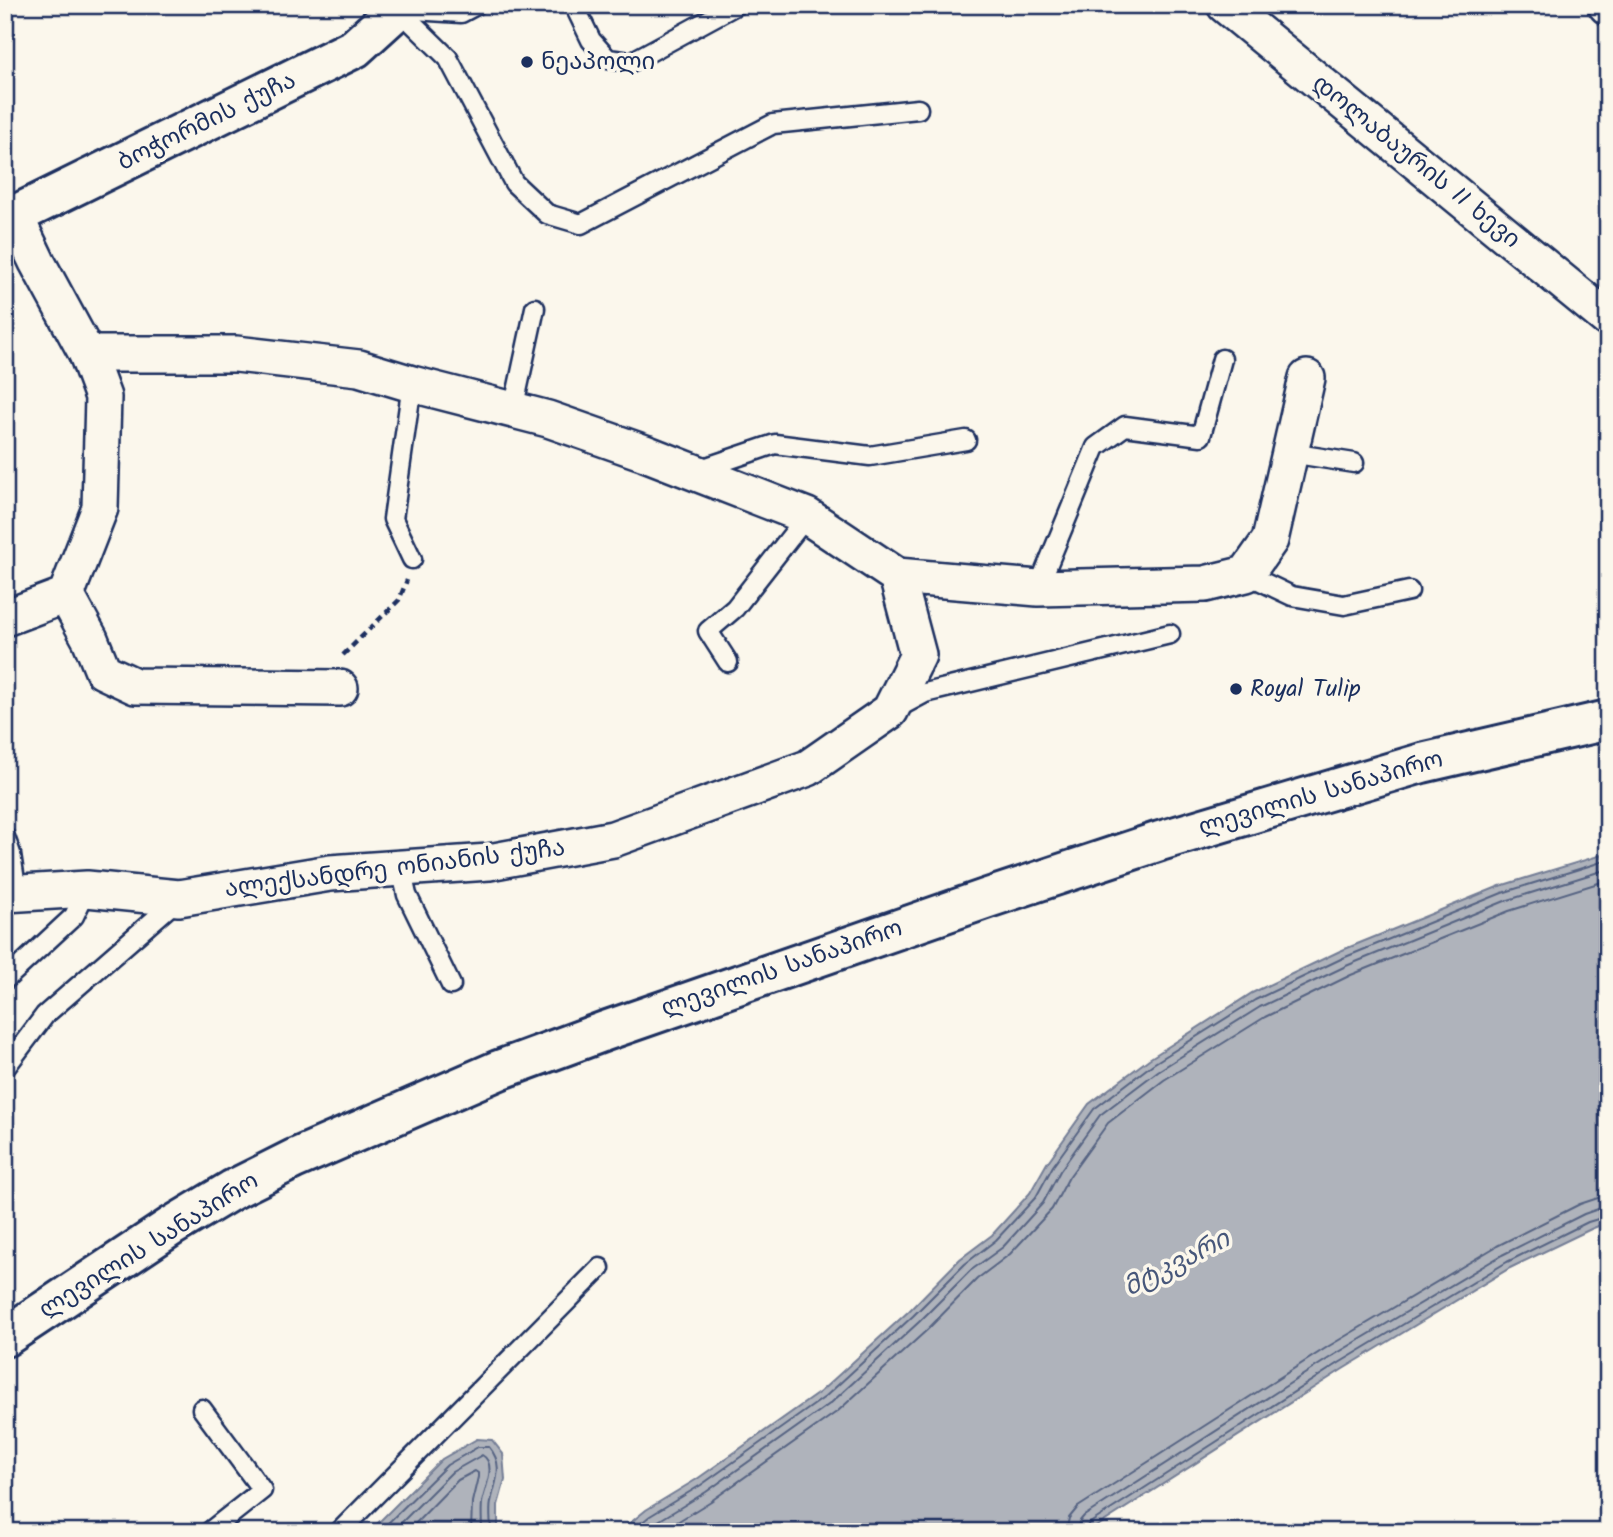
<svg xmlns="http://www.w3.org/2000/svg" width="1613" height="1537" font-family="Kalam,'Noto Sans Georgian',sans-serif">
  <rect width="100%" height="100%" fill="#fbf7ec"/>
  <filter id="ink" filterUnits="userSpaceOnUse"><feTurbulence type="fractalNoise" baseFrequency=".0143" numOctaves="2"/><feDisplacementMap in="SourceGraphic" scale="14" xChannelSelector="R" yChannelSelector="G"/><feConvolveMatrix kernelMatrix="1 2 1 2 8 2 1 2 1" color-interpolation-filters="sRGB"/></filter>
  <g filter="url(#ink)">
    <!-- water -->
    <g fill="#afb3bb" stroke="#747e96" stroke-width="2">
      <polygon points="1608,853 1608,1222 1591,1229 1510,1268 1343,1369 1088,1532 619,1532 646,1510 697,1479 820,1392 909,1311 960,1259 992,1235 1030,1193 1047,1163 1089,1104 1149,1059 1252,993 1340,951 1500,886"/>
      <polygon points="477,1439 492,1440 503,1454 505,1480 498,1505 498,1532 369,1532 442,1459"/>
    </g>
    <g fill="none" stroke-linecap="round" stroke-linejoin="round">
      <!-- shore -->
      <g stroke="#566483" stroke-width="2">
        <path d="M379 1532 447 1465 478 1447H489C505 1466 495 1481 491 1502 489 1512 491 1522 491 1532"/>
        <path d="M392 1532 452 1472 482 1455C498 1464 484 1489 482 1503 481 1512 482 1522 482 1532"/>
        <polyline points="407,1532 458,1480 475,1471 478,1473 478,1477 472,1502 471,1532"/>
        <polyline points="630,1532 650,1516 701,1485 825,1397 913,1316 965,1264 996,1240 1036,1197 1053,1166 1094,1109 1153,1064 1255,1000 1343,958 1502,893 1608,860"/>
        <polyline points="644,1532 655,1523 706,1492 831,1403 919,1322 970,1271 1003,1247 1043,1203 1060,1171 1100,1115 1158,1071 1260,1007 1346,966 1505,901 1608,869"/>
        <polyline points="661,1532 711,1501 838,1411 927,1330 977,1279 1010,1254 1052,1209 1069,1177 1108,1123 1164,1080 1265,1017 1351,975 1509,911 1608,880"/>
        <polyline points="1066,1532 1069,1518 1078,1507 1329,1346 1497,1246 1580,1204 1598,1198 1608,1197"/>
        <polyline points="1077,1532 1079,1522 1084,1516 1334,1355 1502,1255 1584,1214 1601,1208 1608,1207"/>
        <polyline points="1086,1532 1086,1527 1090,1523 1339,1363 1507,1262 1588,1222 1608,1216"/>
      </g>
      <defs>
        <g id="service">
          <polyline points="574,5 591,40 608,59 631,62 736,5"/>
          <polyline points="398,9 448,58 514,183 547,214 581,224 773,124 918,109"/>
          <polyline points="398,9 461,13 476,5"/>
          <polyline points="412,384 393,519 412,559"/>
          <polyline points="513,410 535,308"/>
          <polyline points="1290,453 1354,463"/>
          <polyline points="698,470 775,444 870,456 966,440"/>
          <polyline points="1246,574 1292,596 1344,605 1409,591"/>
          <polyline points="1038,588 1096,447 1125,426 1201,436 1222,359"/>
          <polyline points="728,662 708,631 735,608 807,516"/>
          <polyline points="897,708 925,693 1170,634"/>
          <polyline points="5,837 11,854 17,894"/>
          <polyline points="401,868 407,895 451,985"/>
          <polyline points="5,980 74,916 87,889"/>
          <polyline points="5,1068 45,1015 177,900"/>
          <polyline points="202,1409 262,1490 209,1532"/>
          <polyline points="339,1532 600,1268"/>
        </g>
        <g id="minor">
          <polyline points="1225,5 1608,319"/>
          <polyline points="1606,5 1608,7"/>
          <polyline points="897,576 1038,588 1205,584 1246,574 1270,540 1307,378"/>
          <polyline points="66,595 90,639 103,671 135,686 340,688"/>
          <polyline points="5,618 66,595 100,508 103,397 87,354 37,262 15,216"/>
          <polyline points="5,894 87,889 179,898 330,873 489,862 613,839 808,768 890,711 918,655 897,576 807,516 645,453 548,419 412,384 359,368 236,354 87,354"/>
        </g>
        <g id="secondary">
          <polyline points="5,220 355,48 398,9 397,5"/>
          <polyline points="5,1337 172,1226 232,1190 294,1159 499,1070 605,1031 988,898 1160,841 1422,763 1608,720"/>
        </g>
      </defs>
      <!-- service casing -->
      <use href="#service" stroke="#1b2f5e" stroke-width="23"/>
      <!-- minor casing -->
      <use href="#minor" stroke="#1b2f5e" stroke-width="40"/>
      <!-- secondary casing -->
      <use href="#secondary" stroke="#1b2f5e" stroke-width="44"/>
      <!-- path -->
      <polyline stroke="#1b2f5e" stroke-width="4.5" stroke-dasharray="7 5" stroke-linecap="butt" points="343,655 399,600 407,580"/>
      <!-- service -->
      <use href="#service" stroke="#fbf7ec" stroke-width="18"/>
      <!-- minor -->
      <use href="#minor" stroke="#fbf7ec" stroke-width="35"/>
      <!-- secondary -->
      <use href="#secondary" stroke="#fbf7ec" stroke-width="38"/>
    </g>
  </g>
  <!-- markers -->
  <g fill="#1b2f5e" stroke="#fbf7ec" stroke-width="2.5">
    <circle cx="527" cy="62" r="7"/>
    <circle cx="1236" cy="689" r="7"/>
  </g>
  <g text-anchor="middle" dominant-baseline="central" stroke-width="7" stroke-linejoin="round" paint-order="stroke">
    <!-- poi labels -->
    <g font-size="24" fill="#1b2f5e" stroke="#fbf7ec" text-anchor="start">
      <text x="541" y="62">ნეაპოლი</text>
      <text x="1250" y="689">Royal Tulip</text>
    </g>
    <!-- street labels -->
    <g font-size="24" fill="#1b2f5e" stroke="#fbf7ec">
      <text transform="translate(207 122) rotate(-26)">ბოჭორმის ქუჩა</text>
      <text transform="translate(1416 162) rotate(39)">დოლაბაურის II ხევი</text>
      <text transform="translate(1321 794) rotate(-16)">ლევილის სანაპირო</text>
      <text transform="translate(395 869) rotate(-7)">ალექსანდრე ონიანის ქუჩა</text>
      <text transform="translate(782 969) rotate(-19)">ლევილის სანაპირო</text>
      <text transform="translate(149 1246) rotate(-32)">ლევილის სანაპირო</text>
    </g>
    <!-- water labels -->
    <g font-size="26" font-style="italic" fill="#47577a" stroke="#fbf7ec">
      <text transform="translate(1177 1264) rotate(-27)">მტკვარი</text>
    </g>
  </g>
  <!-- margin -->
  <rect width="1613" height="1537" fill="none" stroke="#fbf7ec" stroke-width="28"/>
  <rect x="14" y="14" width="1585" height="1509" fill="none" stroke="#1b2f5e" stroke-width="2.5" filter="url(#ink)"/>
</svg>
